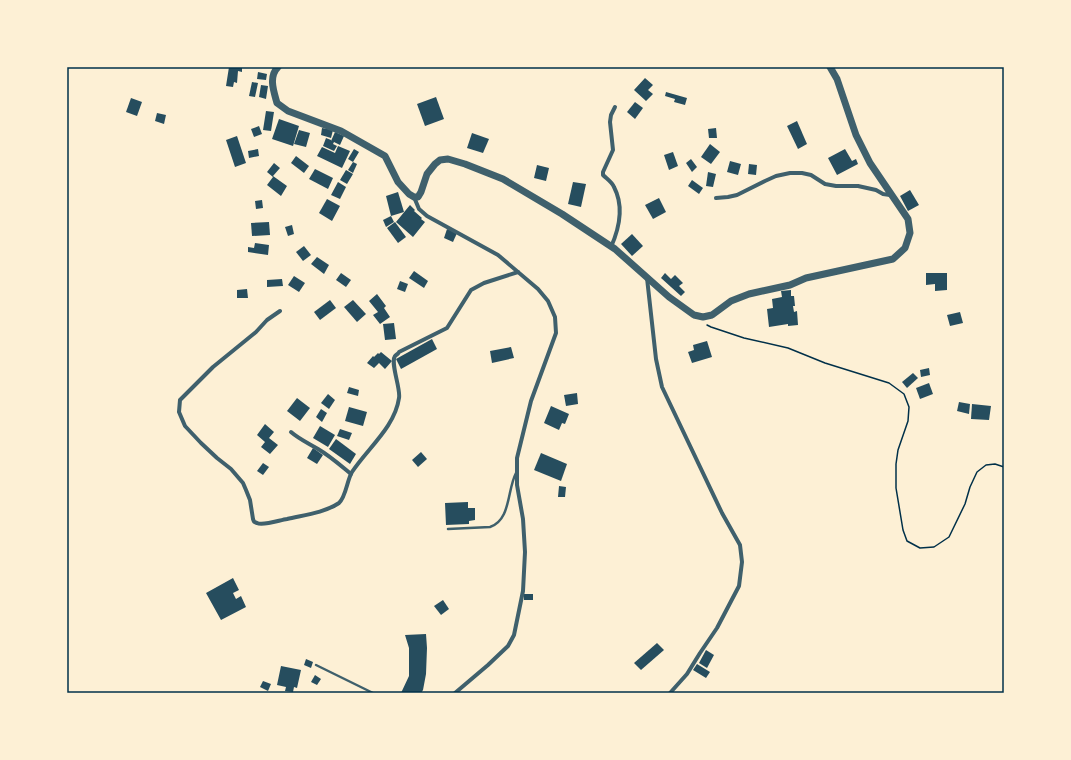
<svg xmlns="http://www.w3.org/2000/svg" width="1071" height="760" font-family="'Asap Condensed',sans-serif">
  <rect width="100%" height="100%" fill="#fdf0d5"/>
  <!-- building -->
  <g fill="#264d5e">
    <polygon points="229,67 242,67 242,72 238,71 237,83 234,82 233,87 226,86"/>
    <polygon points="258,72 267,74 266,80 257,79"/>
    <polygon points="645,78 653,85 648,90 653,94 646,101 634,90"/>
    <polygon points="252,82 258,83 255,97 249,96"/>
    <polygon points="261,85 268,86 266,99 259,97"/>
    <polygon points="666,92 687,98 685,105 674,102 675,99 665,96"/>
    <polygon points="436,97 444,119 425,126 417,104"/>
    <polygon points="131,98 142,102 137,116 126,112"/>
    <polygon points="635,102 643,108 635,119 627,112"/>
    <polygon points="266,111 274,112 271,131 263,130"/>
    <polygon points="157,113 166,115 164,124 155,121"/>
    <polygon points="279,119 299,126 293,146 272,139"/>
    <polygon points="797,121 807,144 798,149 787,126"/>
    <polygon points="259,126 262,134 254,137 251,129"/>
    <polygon points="322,128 333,130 331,138 321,135"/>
    <polygon points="716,128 717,138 709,138 708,129"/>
    <polygon points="299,130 310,133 306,147 294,144"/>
    <polygon points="335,132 344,136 340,145 334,142 333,144 337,146 334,151 323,146 326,138 331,140 331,141"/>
    <polygon points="472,133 489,139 483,153 467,148"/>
    <polygon points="237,136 246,163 235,167 226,140"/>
    <polygon points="710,144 720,152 711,164 701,157"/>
    <polygon points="338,146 350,151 342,168 317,156 322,147 335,153"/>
    <polygon points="258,149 259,156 249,158 248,151"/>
    <polygon points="354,149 359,152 353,162 348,159"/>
    <polygon points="845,149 852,161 856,159 858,164 837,175 828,158"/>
    <polygon points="673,152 678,166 669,170 664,155"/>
    <polygon points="296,156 309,166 304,173 291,163"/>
    <polygon points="691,159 697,167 692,172 686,163"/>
    <polygon points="730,161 741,164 738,175 727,172"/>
    <polygon points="353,162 357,164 353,173 348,170"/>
    <polygon points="274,163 280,168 273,176 287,186 281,196 267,185 273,177 267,172"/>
    <polygon points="749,164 757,165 756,175 748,174"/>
    <polygon points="537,165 549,168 546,181 534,178"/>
    <polygon points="315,169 333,178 328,189 309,179"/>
    <polygon points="346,170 353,174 347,184 340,180"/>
    <polygon points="708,172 716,174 713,187 706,186"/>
    <polygon points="692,180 703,188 699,194 688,186"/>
    <polygon points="338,182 346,187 340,199 331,195"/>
    <polygon points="573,182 586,184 581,207 568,204"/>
    <polygon points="910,190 919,205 908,211 900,196"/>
    <polygon points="398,192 404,212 391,216 386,196"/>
    <polygon points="659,198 666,212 653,219 645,205"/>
    <polygon points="327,199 340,206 332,221 319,213"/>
    <polygon points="262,200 263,208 256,209 255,201"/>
    <polygon points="410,205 415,210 414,211 422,218 421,219 425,222 413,237 396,222"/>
    <polygon points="391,216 394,222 386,227 383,220"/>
    <polygon points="269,222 270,235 252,236 251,223"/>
    <polygon points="395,222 406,237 398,243 387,228"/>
    <polygon points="292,225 294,234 288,236 285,227"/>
    <polygon points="447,229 457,233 453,242 444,238"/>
    <polygon points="632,234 643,246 632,256 621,244"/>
    <polygon points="255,243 269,245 268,255 248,252 248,247 254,248"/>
    <polygon points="304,246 311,255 303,261 296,252"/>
    <polygon points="317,257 329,265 324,274 311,264"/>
    <polygon points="414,271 428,281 424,288 409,278"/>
    <polygon points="341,273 351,280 346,287 336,280"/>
    <polygon points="665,273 671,279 675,275 683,283 679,286 685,292 681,296 661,278"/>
    <polygon points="926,273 947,273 947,290 935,291 935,284 926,285"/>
    <polygon points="294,276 305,283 299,292 288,285"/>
    <polygon points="282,279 283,286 267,287 267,280"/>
    <polygon points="400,281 408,284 405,292 397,289"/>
    <polygon points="247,289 248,298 237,298 237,290"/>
    <polygon points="791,290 791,296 794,296 795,306 793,306 794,312 797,311 798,325 788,326 788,324 769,327 767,309 773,308 772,299 782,297 781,291"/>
    <polygon points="377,294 386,306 384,308 390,317 380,324 373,315 378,312 369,301"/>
    <polygon points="330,300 336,308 320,320 314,312"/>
    <polygon points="353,300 366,314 357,322 344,307"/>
    <polygon points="960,312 963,323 950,326 947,315"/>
    <polygon points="394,323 396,339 385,340 383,324"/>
    <polygon points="432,339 437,349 401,369 396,359"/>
    <polygon points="707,341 712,357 692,363 688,352 694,350 693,345"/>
    <polygon points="511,347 514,358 492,363 490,351"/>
    <polygon points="381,352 392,361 385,369 379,363 374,368 367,363 373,356 374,357 378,353 379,354"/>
    <polygon points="929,368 930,375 921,377 920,370"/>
    <polygon points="913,373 918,378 907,388 902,382"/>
    <polygon points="929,383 933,394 920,399 916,388"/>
    <polygon points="349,387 359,390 358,396 347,393"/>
    <polygon points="577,393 578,404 566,406 564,395"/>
    <polygon points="328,394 335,400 329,409 321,403"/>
    <polygon points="297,398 310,408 300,421 287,411"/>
    <polygon points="959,402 970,404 969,414 957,411"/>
    <polygon points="972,404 991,406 989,420 971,419"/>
    <polygon points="551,406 569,414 565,424 562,423 559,430 544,423"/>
    <polygon points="349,407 367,412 363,426 345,421"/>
    <polygon points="321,409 327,413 322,422 316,417"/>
    <polygon points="265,424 274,432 269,438 278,445 270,454 261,447 265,442 257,435"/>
    <polygon points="320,426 335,435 328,447 313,438"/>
    <polygon points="340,429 352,433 349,440 337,436"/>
    <polygon points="336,439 356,454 350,464 329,449"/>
    <polygon points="313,448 323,455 317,464 307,458"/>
    <polygon points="421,452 427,459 418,467 412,460"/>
    <polygon points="541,453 567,464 561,481 534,470"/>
    <polygon points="263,463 269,467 263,475 257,471"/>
    <polygon points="559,486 566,487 565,497 558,497"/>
    <polygon points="468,502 468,508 475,508 475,520 469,521 469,524 446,525 445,503"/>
    <polygon points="233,578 239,590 233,593 236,599 241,596 246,607 221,620 206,593"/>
    <rect x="524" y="594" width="9" height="6"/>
    <polygon points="443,600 449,609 441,615 434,606"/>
    <polygon points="426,634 427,648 426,674 423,690 421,693 401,693 409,676 409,648 405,635"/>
    <polygon points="657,643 664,650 641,670 634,663"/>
    <polygon points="706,650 714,655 707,668 699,663"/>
    <polygon points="306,659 313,662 311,668 304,665"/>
    <polygon points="697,664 710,672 706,678 693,670"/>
    <polygon points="281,666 301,670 297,688 294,687 293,692 285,691 286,687 277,685"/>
    <polygon points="315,675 321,679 317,685 311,682"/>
    <polygon points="263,681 271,684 268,691 260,687"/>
  </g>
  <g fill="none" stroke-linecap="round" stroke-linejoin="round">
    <!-- path -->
    <polyline stroke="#003049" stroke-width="1.5" points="707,325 711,327 744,338 788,348 825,363 889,383 904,394 909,407 908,421 898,450 896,464 896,488 903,530 907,541 920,548 934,547 949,537 965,504 970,487 977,472 986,465 995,464 1004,467"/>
    <!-- service -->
    <g stroke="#3f606c" stroke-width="2.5">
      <path d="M448 529 490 527C511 520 507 490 516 473"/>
      <polyline points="316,665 373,693"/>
    </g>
    <!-- minor -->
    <g stroke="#3f606c" stroke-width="4">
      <polyline points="414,197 419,209 427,216 498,255 538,289 548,301 555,317 556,333 531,401 517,458 517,485 523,519 525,552 523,591 514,635 508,646 488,665 455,693"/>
      <polyline points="716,198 728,197 737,195 765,181 776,176 790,173 802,173 811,175 825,184 836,186 858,186 876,190 883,194 890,195"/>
      <path d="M611 247C619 229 624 206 614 187 612 182 607 179 603 175V172L613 150 610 122 611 115 615 107"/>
      <polyline points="647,278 656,359 662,387 722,513 740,545 742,562 739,586 717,628 700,653 687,674 670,693"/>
      <path d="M280 311 267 320 256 332 213 367 180 400 179 412 185 426 201 443 217 458 231 469 243 483 246 490 250 500 253 519C254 522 254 522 257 523 263 526 280 520 287 519 304 515 324 513 339 503 346 497 347 480 352 472 367 449 395 427 399 398 401 389 390 363 395 356 395 356 399 353 399 352L447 328 471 290 484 283 518 272"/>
      <path d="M291 432C299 439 308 443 318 449 330 456 340 465 351 474"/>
    </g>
    <!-- tertiary -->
    <path stroke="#3f606c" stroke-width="7" d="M278 67C268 77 274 92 277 103L288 111 341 131 385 156 398 182 409 194 414 197H418L421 192 427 174 435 164 440 160 448 159 465 164 503 179 562 214 615 249 669 297 694 315 703 317 712 315 731 301 749 294 790 285 806 278 893 259 905 248 910 233 908 219 870 163 856 135 837 79 830 67"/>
  </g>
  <!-- border -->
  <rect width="1071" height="760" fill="none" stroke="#fdf0d5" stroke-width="136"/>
  <rect x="68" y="68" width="935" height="624" fill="none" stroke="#003049" stroke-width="1.5"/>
</svg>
